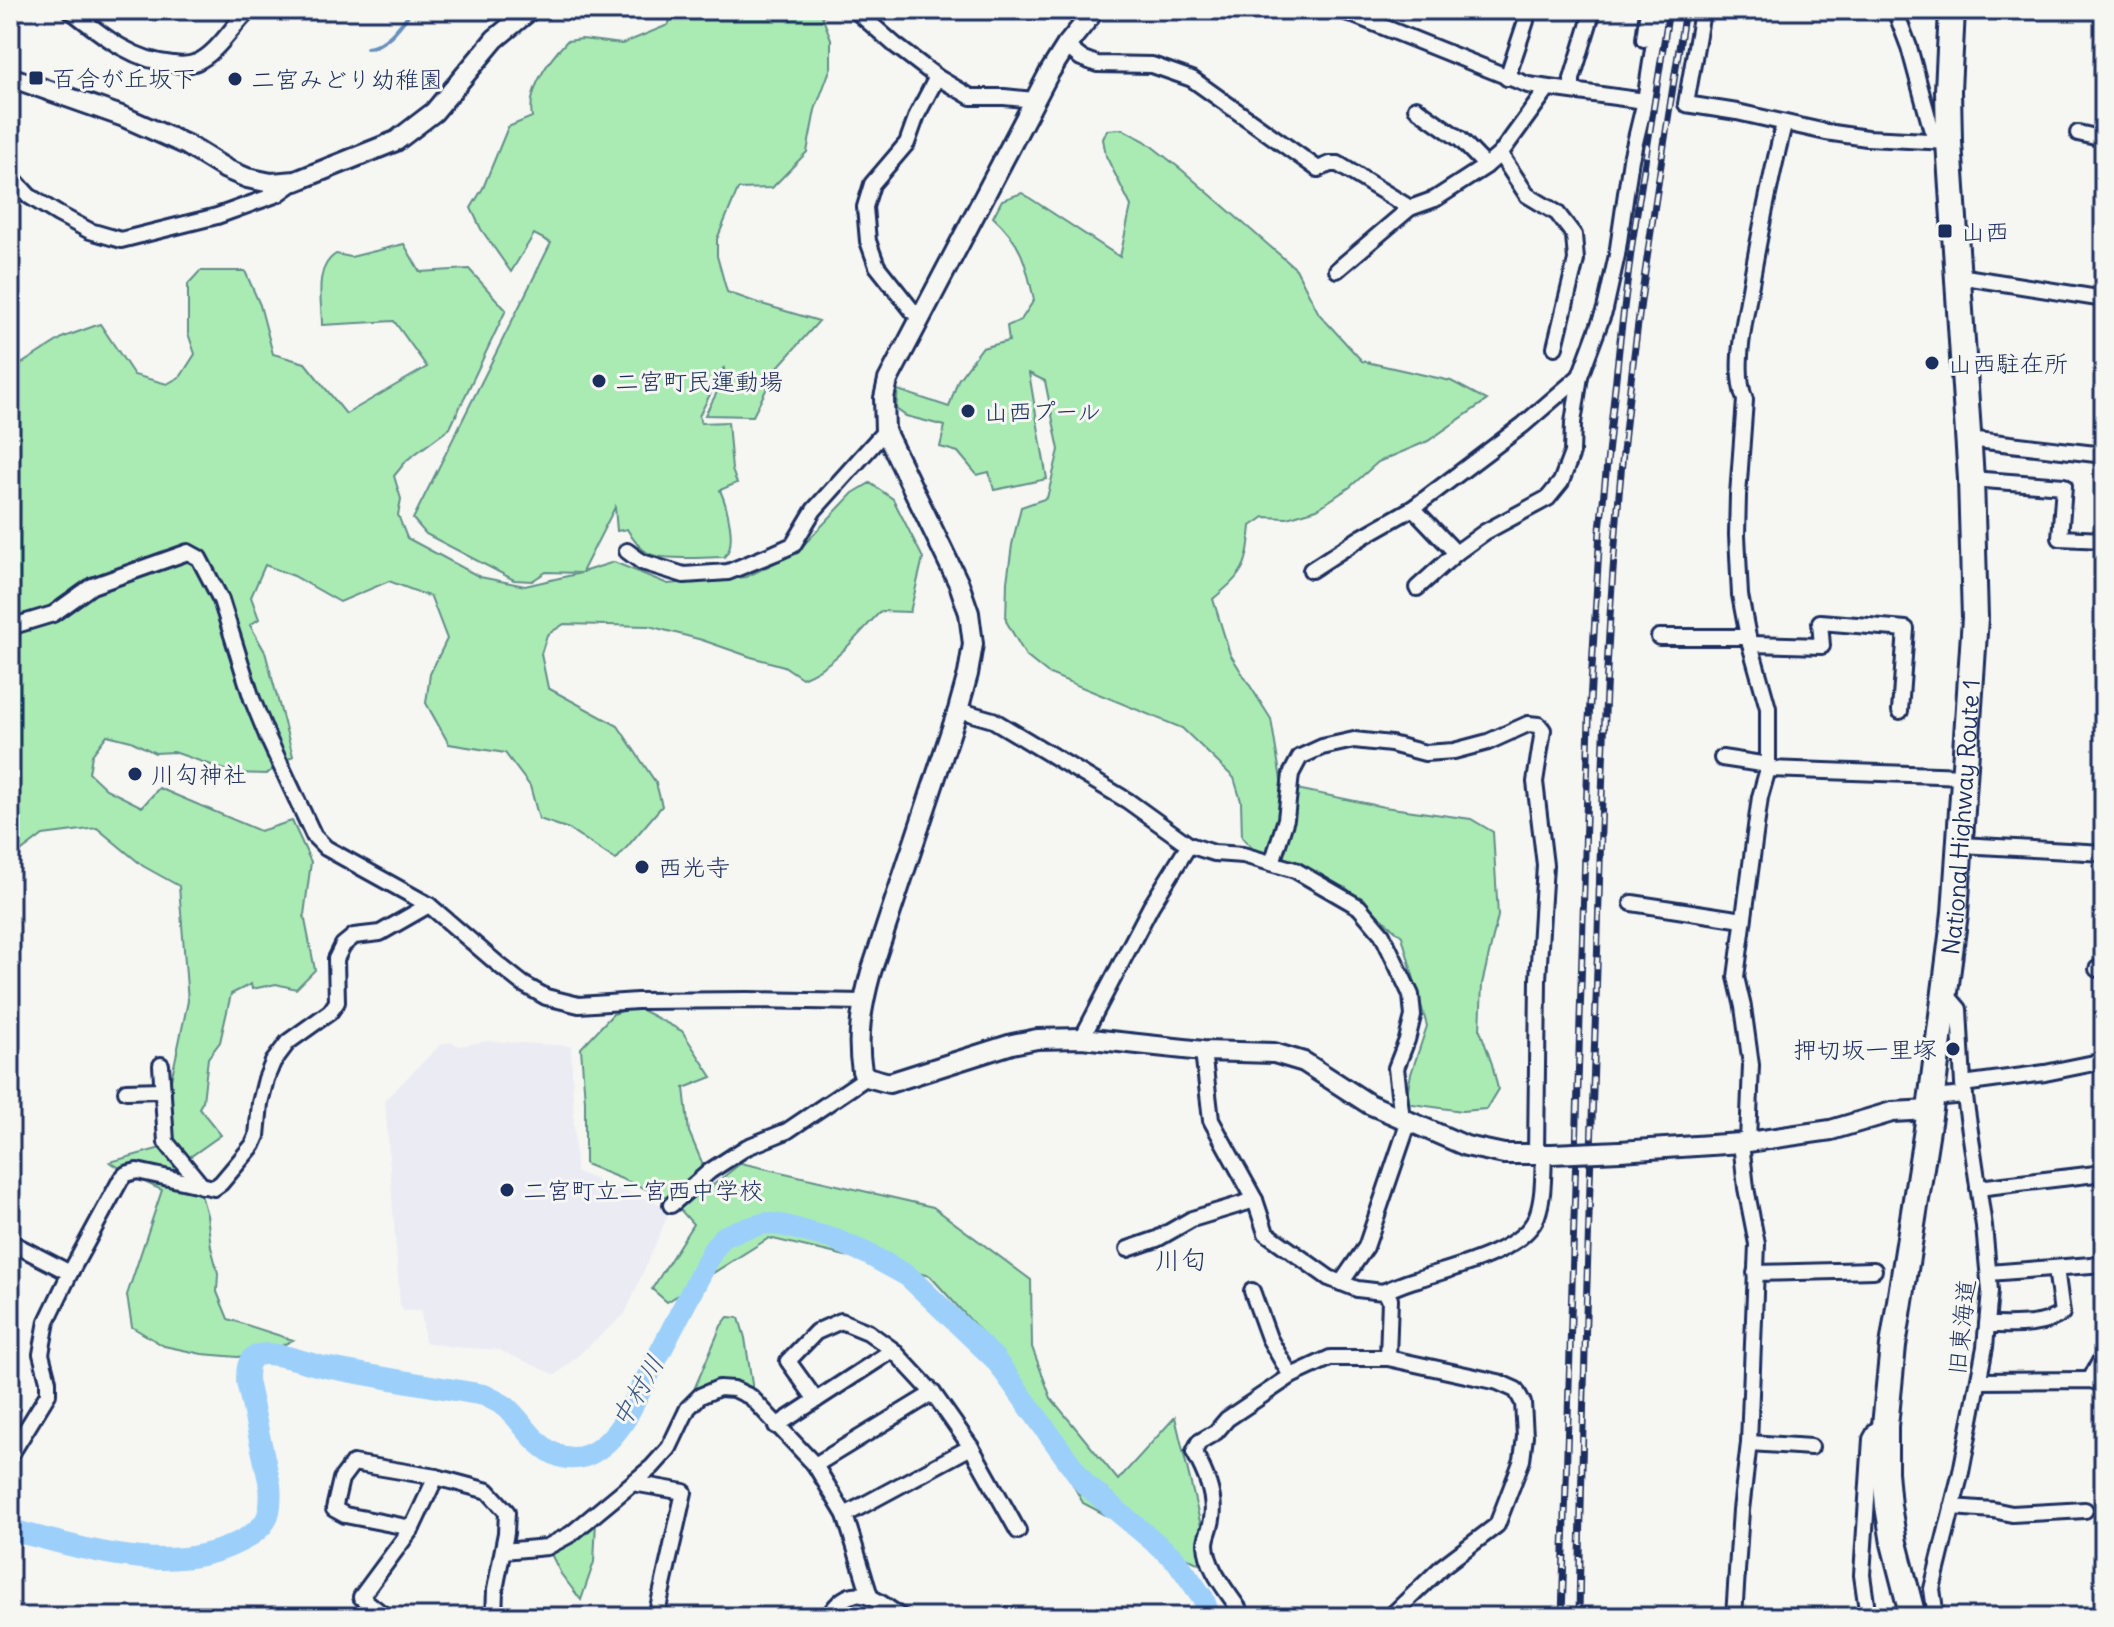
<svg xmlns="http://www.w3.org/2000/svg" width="2114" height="1627" font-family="Delius,'Klee One',sans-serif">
  <rect width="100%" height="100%" fill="#f6f6f2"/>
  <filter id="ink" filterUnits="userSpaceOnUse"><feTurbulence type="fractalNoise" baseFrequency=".0125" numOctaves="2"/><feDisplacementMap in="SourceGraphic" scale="16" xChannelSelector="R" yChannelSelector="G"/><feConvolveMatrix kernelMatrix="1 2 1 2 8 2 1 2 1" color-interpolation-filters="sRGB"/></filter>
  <g filter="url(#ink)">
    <!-- built -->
    <polygon fill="#ebebf4" points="488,1041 571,1046 576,1172 671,1208 625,1314 556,1375 499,1350 453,1347 425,1342 421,1310 404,1311 400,1305 385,1100 440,1045 451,1042 459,1046"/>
    <!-- green -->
    <g fill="#aaebb4" stroke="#628d89" stroke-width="2">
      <path d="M675 10H815L821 14 831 39V67L815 110 807 152 772 188 738 189 717 239V256L727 292 755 302 819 321 777 368 753 416 705 415 724 379V367L699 416 701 423 728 422 732 470 737 483 720 490C727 506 738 545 724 557 707 557 662 561 648 553 639 548 632 538 627 529L617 531 615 507 582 572 614 562 668 584 746 577 797 552 853 493 870 483 893 499 923 558 910 612 881 611C856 636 836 665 802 678L784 666 751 657 702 640 649 626 564 624 547 635 541 654 548 688 618 726 656 783 662 806 616 860 569 829 539 819 530 786 505 753 449 744 426 703 430 674 447 639 431 597 389 581 340 602 294 576 265 565 251 597 259 619 250 625 265 652 293 756 266 774 234 773 174 752 155 753 131 741 107 735 92 755 89 773 106 789 142 807 159 788 260 831 292 821 311 862 304 915 315 970 296 989 276 984 252 989 251 984 231 994 220 1042 208 1058 203 1101 199 1108 221 1135 190 1157 207 1215 211 1247 218 1273 217 1292 228 1319 293 1340 273 1350 238 1357 202 1354 164 1346 132 1327 127 1295 162 1190 140 1180 110 1162 161 1148 167 1099 188 1001 179 886 143 866 97 828 43 835 10 860V660L19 647 21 615 10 617V371L64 337 100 324 134 375 167 384 181 376 195 354 188 333V284L200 271H245L260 305 273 354 305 363 346 414 427 367 394 321 322 325C322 303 313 268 336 254L351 257 404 244 420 272 469 269 506 310 450 428 407 460 394 476 401 499 398 515 407 538 480 577 525 586 581 573 546 572 532 581 514 580 426 534 413 519 551 243 534 234 511 272 481 229 471 208 483 188 508 127 532 117C527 89 549 60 567 41L582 39 622 44 668 25Z"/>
      <path d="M1122 129 1145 141 1182 170 1296 269 1319 314 1362 361 1451 381 1487 400 1428 441 1378 462 1350 487 1317 509 1287 518 1264 517 1251 526C1247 568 1245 572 1213 599L1230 654 1271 719 1282 786 1384 807 1471 819 1493 832 1498 916 1482 984 1480 1030 1492 1064 1498 1089 1486 1109 1462 1111 1405 1103 1411 1074 1427 1026 1402 936 1346 888 1271 869 1242 837 1241 801 1234 778 1182 728 1047 673 1026 656 1006 621 1007 582 1012 545 1021 507 1047 498 1059 450 1045 381 1029 373 1047 479 994 490 989 472 977 475 958 452 940 447 945 426 906 416 896 409 898 390 949 407 958 380 982 348 1009 341 1007 326 1021 320 1034 300C1026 264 1022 243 993 217L1002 200 1022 193 1120 257 1131 206 1106 156 1103 139 1107 130Z"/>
      <polygon points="636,1007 682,1031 712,1077 684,1088 689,1132 712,1186 741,1163 933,1207 1031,1280 1032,1347 1051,1398 1118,1480 1175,1417 1201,1526 1205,1564 1195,1562 1083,1503 1003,1356 930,1276 769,1238 667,1302 652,1289 693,1224 671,1199 585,1164 585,1101 581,1048 613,1014"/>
      <path d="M728 1317 739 1318 745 1338 753 1391C729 1379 716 1379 693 1392L721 1326Z"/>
      <polygon points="596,1521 594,1562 581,1600 561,1574 549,1550"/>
    </g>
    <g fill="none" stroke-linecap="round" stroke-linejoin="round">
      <!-- stream -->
      <path stroke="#6890bc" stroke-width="4" d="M367 48C387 45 400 26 412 10"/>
      <!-- river -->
      <path stroke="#9cd0fa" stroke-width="22" d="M10 1530C82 1547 167 1578 237 1543 266 1529 273 1517 270 1485L247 1381C247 1371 247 1358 258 1355 274 1350 308 1364 325 1367 378 1377 431 1386 484 1395 491 1399 500 1402 506 1407 519 1418 527 1433 540 1444 575 1475 606 1450 626 1418L713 1250 723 1237 737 1231 766 1223 786 1226 833 1239 866 1253 908 1276 995 1359 1085 1484 1176 1560 1203 1598 1210 1617"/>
      <!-- minor-tunnel -->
      <polyline stroke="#caced4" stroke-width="14" stroke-dasharray="14 7" stroke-linecap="butt" points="1686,10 1701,12"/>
      <defs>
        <g id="minor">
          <path d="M70 10C101 34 132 61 173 64 180 65 190 65 197 62 219 52 232 25 250 10"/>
          <polyline points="855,10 895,45 937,77 971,97 1004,97 1034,100"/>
          <polyline points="1341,10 1528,85 1645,101"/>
          <polyline points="1895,10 1909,47 1931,128 1949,142"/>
          <polyline points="1701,12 1702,12 1686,104 1737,112 1826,132 1867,138 1949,142"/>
          <polyline points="1644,39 1648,10"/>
          <polyline points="1066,46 1081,58 1097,64 1152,65 1192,79 1318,169 1330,164 1338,164 1410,208"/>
          <polyline points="1507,78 1526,21 1526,10"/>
          <polyline points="1572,90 1572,79 1593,10"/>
          <polyline points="1416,108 1461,140 1486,166"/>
          <polyline points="2078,133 2104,139"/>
          <polyline points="1500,154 1527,195 1557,213 1574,235 1576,260 1555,347"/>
          <polyline points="10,175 29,196 58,214 90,231 121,240 217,216 278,194 296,181"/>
          <polyline points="1337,270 1410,208 1435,199 1486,166 1500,154 1548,88"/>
          <polyline points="1959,276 2104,299"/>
          <polyline points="919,319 877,266 868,241 865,207 872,184 907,143 917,115 937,77"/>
          <polyline points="1968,439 2104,455"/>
          <polyline points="1971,479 2064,486 2060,538 2104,540"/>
          <polyline points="1413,508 1456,553 1485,532 1548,498 1561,482 1572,453 1573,423 1580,376 1605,309 1617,255 1631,159 1645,101 1659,10"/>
          <polyline points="627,551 642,562 684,575 728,572 775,553 793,545 814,510 885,431"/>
          <polyline points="1311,570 1362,537 1413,508 1523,425 1580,376"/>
          <polyline points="1417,588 1456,553"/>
          <polyline points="10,627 53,614 92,586 188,552 199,558 221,600 252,699 268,738 314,836 326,848 429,905 499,965 523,984 546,997 579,1005 637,1001 748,1000 863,1002"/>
          <polyline points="1659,637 1748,637"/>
          <polyline points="1750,644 1822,646 1820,622 1906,629 1900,711"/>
          <polyline points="958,710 993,720 1128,801 1189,845 1214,853 1243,855 1295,870 1359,907 1382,934 1411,995 1413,1016 1407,1040 1396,1068 1402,1119"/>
          <polyline points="1722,758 1768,765"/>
          <polyline points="1768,769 1965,776"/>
          <polyline points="1961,845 2104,853"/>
          <polyline points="1272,863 1286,819 1291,774 1300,757 1322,747 1354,740 1391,744 1425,753 1454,751 1488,742 1528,724 1539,725 1543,730 1535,782 1545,865 1538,979 1536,1154"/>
          <polyline points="1632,903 1743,920"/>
          <polyline points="2097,969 2104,969"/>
          <polyline points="1082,1038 1151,906 1189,845"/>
          <polyline points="1203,1051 1211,1120 1255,1200 1266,1233 1329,1278 1357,1289 1383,1292 1390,1299 1388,1358"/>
          <polyline points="161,1065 166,1142 202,1186"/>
          <polyline points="1963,1084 2045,1073 2104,1061"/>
          <polyline points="126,1091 163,1090"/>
          <polyline points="1932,1098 1965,1095"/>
          <path d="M1748 1141 1751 1065 1743 1007 1736 977 1760 797 1768 769V708L1748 637 1740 595 1737 535 1738 495 1745 400C1733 371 1744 325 1749 295 1759 237 1770 180 1784 124"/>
          <polyline points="1978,1188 2104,1173"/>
          <polyline points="671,1205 710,1171 747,1147 787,1131 867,1077"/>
          <polyline points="10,1242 70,1273"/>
          <polyline points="1128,1249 1157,1239 1192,1219 1255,1200"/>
          <polyline points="1755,1273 1874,1270"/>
          <polyline points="1989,1273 2104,1264"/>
          <polyline points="1341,1283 1366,1247 1409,1121"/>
          <polyline points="1252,1291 1269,1338 1291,1376"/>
          <path d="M1383 1292C1395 1287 1406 1282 1418 1279 1452 1268 1523 1252 1537 1216 1544 1197 1543 1174 1544 1154"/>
          <path d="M1987 1325C2011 1325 2043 1328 2062 1313L2056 1268"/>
          <polyline points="2090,1380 2104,1354"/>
          <polyline points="1979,1381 2090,1380 2104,1384"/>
          <polyline points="816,1400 788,1361 816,1332 841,1321 868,1332 893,1350 933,1393 971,1447 1018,1531"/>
          <polyline points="776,1426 893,1350"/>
          <polyline points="1749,1443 1811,1447"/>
          <polyline points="10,1456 48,1394 48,1381 41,1354 47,1321 70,1273 121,1179 126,1174 137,1171 214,1188 221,1183 253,1145 257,1136 260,1103 266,1079 273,1062 288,1042 330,1012 337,1002 336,959 343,945 354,936 380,933 429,905"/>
          <polyline points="815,1465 933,1393"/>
          <polyline points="633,1483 684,1492 656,1617"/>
          <polyline points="1952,1507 1993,1510 2012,1514 2085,1510"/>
          <polyline points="845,1515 971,1447"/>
          <polyline points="412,1528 345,1515 334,1509 341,1479 353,1463 436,1477 488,1491 507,1512 506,1533 495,1590 494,1617"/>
          <polyline points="503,1551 547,1547 571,1534 652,1467 669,1448 688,1408 700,1396 719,1388 734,1389 751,1397 815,1465 845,1515 870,1596"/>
          <polyline points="386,1617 361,1597 412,1528 436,1477"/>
          <path d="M828 1617C851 1579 872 1596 901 1617"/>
          <path d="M1244 1617C1231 1595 1207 1571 1206 1544 1206 1536 1211 1528 1212 1519 1216 1496 1205 1472 1194 1452L1199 1442 1216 1432 1227 1419 1291 1376 1330 1358H1388L1498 1382 1516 1390 1523 1403 1525 1436 1522 1460 1497 1525 1443 1566 1390 1617"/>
          <polyline points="1734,1617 1741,1510 1749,1443 1757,1244 1746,1188 1741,1143"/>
          <polyline points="1868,1617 1862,1575 1871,1439 1876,1430 1885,1426"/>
          <polyline points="1936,1617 1932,1589 1961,1472 1985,1347 1990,1291 1984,1226 1963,1084 1959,1009 1953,1002 1944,998"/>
        </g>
        <g id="tertiary">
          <path d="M1095 10 1066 46 1049 73 888 380 884 398 885 431 959 584 969 613 973 644 968 674 958 710 871 972C862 1005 856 1037 862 1071L867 1077 889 1083 1012 1044 1037 1039 1082 1038 1203 1051 1274 1053 1304 1062 1369 1104 1466 1146 1504 1154H1552"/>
          <polyline points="10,77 124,117 187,145 226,169 247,178 271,183 296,181 396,141 434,112 495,39 530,10"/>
          <polyline points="1620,1151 1741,1143 1831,1130 1892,1112 1930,1110"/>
        </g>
        <g id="trunk">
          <path id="s1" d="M1913 1617 1894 1543 1888 1506 1885 1472V1426L1893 1346 1930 1110 1955 913 1975 618 1971 479 1949 142 1948 90 1952 10"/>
        </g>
      </defs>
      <!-- minor casing -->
      <use href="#minor" stroke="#1b2f5e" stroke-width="20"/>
      <!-- tertiary casing -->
      <use href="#tertiary" stroke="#1b2f5e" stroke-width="24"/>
      <!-- trunk casing -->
      <use href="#trunk" stroke="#1b2f5e" stroke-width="30"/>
      <!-- minor -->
      <use href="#minor" stroke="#f6f6f2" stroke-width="14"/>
      <!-- tertiary -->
      <use href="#tertiary" stroke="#f6f6f2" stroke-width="18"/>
      <!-- trunk -->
      <use href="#trunk" stroke="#f6f6f2" stroke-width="24"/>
      <defs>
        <g id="rail">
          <polyline points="1562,1617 1589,720 1600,530 1620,340 1632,244 1669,10"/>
          <path d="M1579 1617C1582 1412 1589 1207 1596 1001 1601 845 1603 688 1616 532 1629 357 1658 184 1685 10"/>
        </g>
      </defs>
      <!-- rail casing -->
      <use href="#rail" stroke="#1b2f5e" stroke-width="7"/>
      <!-- rail -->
      <use href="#rail" stroke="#f6f6f2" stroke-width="4" stroke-dasharray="12" stroke-linecap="butt"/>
      <defs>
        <polyline id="tertiary-bridge" points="1552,1154 1620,1151"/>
      </defs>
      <!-- tertiary-bridge casing -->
      <use href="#tertiary-bridge" stroke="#1b2f5e" stroke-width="24" stroke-linecap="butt"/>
      <!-- tertiary-bridge -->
      <use href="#tertiary-bridge" stroke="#f6f6f2" stroke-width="18"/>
    </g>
  </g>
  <!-- markers -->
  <g fill="#1b2f5e" stroke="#f6f6f2" stroke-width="3">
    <rect x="28" y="70" width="16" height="16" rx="4"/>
    <circle cx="235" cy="79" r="8"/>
    <rect x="1937" y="223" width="16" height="16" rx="4"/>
    <circle cx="1932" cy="363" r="8"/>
    <circle cx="599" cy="381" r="8"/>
    <circle cx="968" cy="411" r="8"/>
    <circle cx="135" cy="774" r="8"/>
    <circle cx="642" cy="867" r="8"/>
    <circle cx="1953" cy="1049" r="8"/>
    <circle cx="507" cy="1190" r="8"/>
  </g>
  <g text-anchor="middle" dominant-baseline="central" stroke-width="6" stroke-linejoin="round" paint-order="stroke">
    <!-- poi labels -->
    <g font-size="24" fill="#1b2f5e" stroke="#f6f6f2" text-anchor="start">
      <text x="52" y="78">百合が丘坂下</text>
      <text x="251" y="79">二宮みどり幼稚園</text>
      <text x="1961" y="231">山西</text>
      <text x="1948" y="363">山西駐在所</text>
      <text x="615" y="381">二宮町民運動場</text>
      <text x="984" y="411">山西プール</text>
      <text x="151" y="774">川勾神社</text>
      <text x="658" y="867">西光寺</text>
      <text x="1937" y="1049" text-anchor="end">押切坂一里塚</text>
      <text x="523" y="1190">二宮町立二宮西中学校</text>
    </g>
    <!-- street labels -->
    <g font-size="24" fill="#1b2f5e" stroke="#f6f6f2">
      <text stroke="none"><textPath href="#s1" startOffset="808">National Highway Route 1</textPath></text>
      <text transform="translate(1961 1327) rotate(-84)">旧東海道</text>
    </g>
    <!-- neighbourhood labels -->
    <g font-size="26" fill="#1b2f5e" stroke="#f6f6f2">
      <text x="1181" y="1259">川匂</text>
    </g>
    <!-- water labels -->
    <g font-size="26" font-style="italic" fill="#3b5785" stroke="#f6f6f2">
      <text transform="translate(637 1391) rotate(-60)">中村川</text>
    </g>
  </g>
  <!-- margin -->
  <rect width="2114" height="1627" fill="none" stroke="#f6f6f2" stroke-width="40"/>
  <rect x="20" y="20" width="2074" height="1587" fill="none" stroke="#1b2f5e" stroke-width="3" filter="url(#ink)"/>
</svg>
